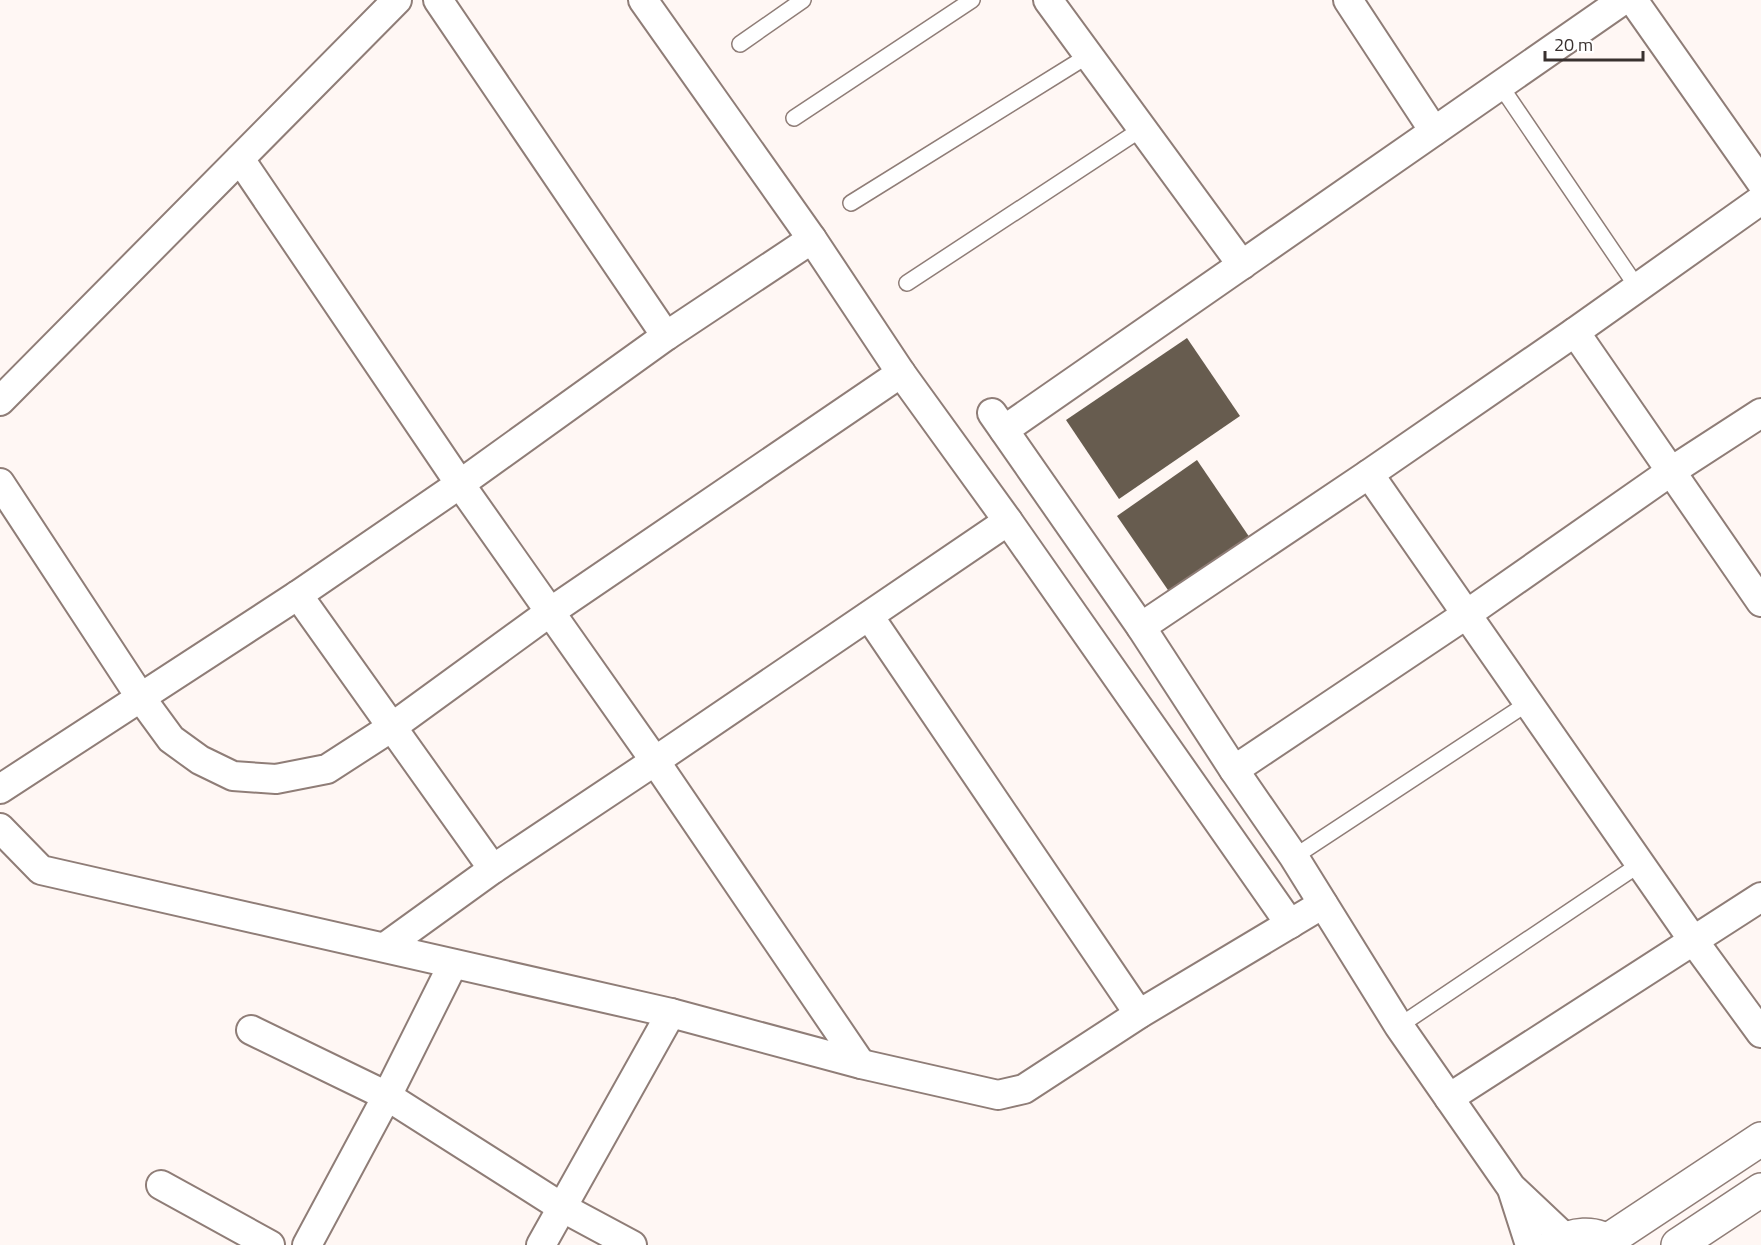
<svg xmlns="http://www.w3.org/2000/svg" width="1761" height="1245" font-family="'Titillium Web',sans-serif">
  <rect width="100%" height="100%" fill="#fff7f4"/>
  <!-- building -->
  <g fill="#675c4f">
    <polygon points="1187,338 1240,416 1119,499 1066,420"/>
    <polygon points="1197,460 1250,538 1170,593 1117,516"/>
  </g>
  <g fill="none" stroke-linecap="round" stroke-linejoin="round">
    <defs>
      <g id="lane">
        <polyline points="740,44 803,0"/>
        <polyline points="1500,85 1637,287"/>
        <polyline points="794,118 972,0"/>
        <polyline points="851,203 1089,55"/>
        <polyline points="907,283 1143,128"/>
        <polyline points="1294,857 1528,703"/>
        <polyline points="1399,1026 1640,864"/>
      </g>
      <g id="street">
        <polyline points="438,0 666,336"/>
        <polyline points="643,0 812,239 901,373 1008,521 1290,924"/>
        <polyline points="1048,0 1242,265"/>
        <polyline points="1348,0 1434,131"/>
        <polyline points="1633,0 1761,182"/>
        <polyline points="240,159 460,484 655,761 861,1064"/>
        <polyline points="1575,332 1761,602"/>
        <polyline points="0,401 397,0"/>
        <polyline points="992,413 1141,627 1234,770 1294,857 1399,1026 1511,1187 1565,1238"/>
        <polyline points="1004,430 1623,0"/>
        <polyline points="1369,474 1693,940 1761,1033"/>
        <polyline points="0,483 141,698 171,739 200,760 233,776 276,779 327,769 392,727 550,612 901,373"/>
        <polyline points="869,616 1139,1014"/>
        <polyline points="1141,627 1369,474 1575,332 1761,200"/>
        <polyline points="1234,770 1467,614 1670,472 1761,413"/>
        <polyline points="0,789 298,595"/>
        <polyline points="0,828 41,870 671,1013 861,1064 998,1095 1024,1089 1139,1014 1323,904"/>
        <polyline points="493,869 298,595 460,484 666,336 812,239"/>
        <polyline points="385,947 493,869 655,761 1008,521"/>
        <polyline points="251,1030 387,1096 563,1208 632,1245"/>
        <polyline points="1449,1098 1761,897"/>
        <polyline points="161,1185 270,1245"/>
        <polyline points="1513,1192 1530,1245"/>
        <polyline points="307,1245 387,1096 453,964"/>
        <polyline points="541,1245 671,1013"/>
      </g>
      <g id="secondary">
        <polyline points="1607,1241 1761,1139"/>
        <path d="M1554 1245C1572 1234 1595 1230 1612 1245"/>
        <polyline points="1678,1245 1761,1190"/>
      </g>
    </defs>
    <!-- lane casing -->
    <use href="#lane" stroke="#8f7d77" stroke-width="18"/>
    <!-- street casing -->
    <use href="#street" stroke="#8f7d77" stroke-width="32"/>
    <!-- secondary casing -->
    <use href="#secondary" stroke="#8f7d77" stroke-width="36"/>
    <!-- lane -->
    <use href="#lane" stroke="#fff" stroke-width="15"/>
    <!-- street -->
    <use href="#street" stroke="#fff" stroke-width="28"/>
    <!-- secondary -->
    <use href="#secondary" stroke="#fff" stroke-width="33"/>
  </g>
  <!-- scale -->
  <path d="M1545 51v9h98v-9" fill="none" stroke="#39312f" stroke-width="3"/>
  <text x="1554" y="51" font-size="18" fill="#39312f" stroke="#ffffff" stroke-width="4.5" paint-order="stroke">20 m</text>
</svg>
